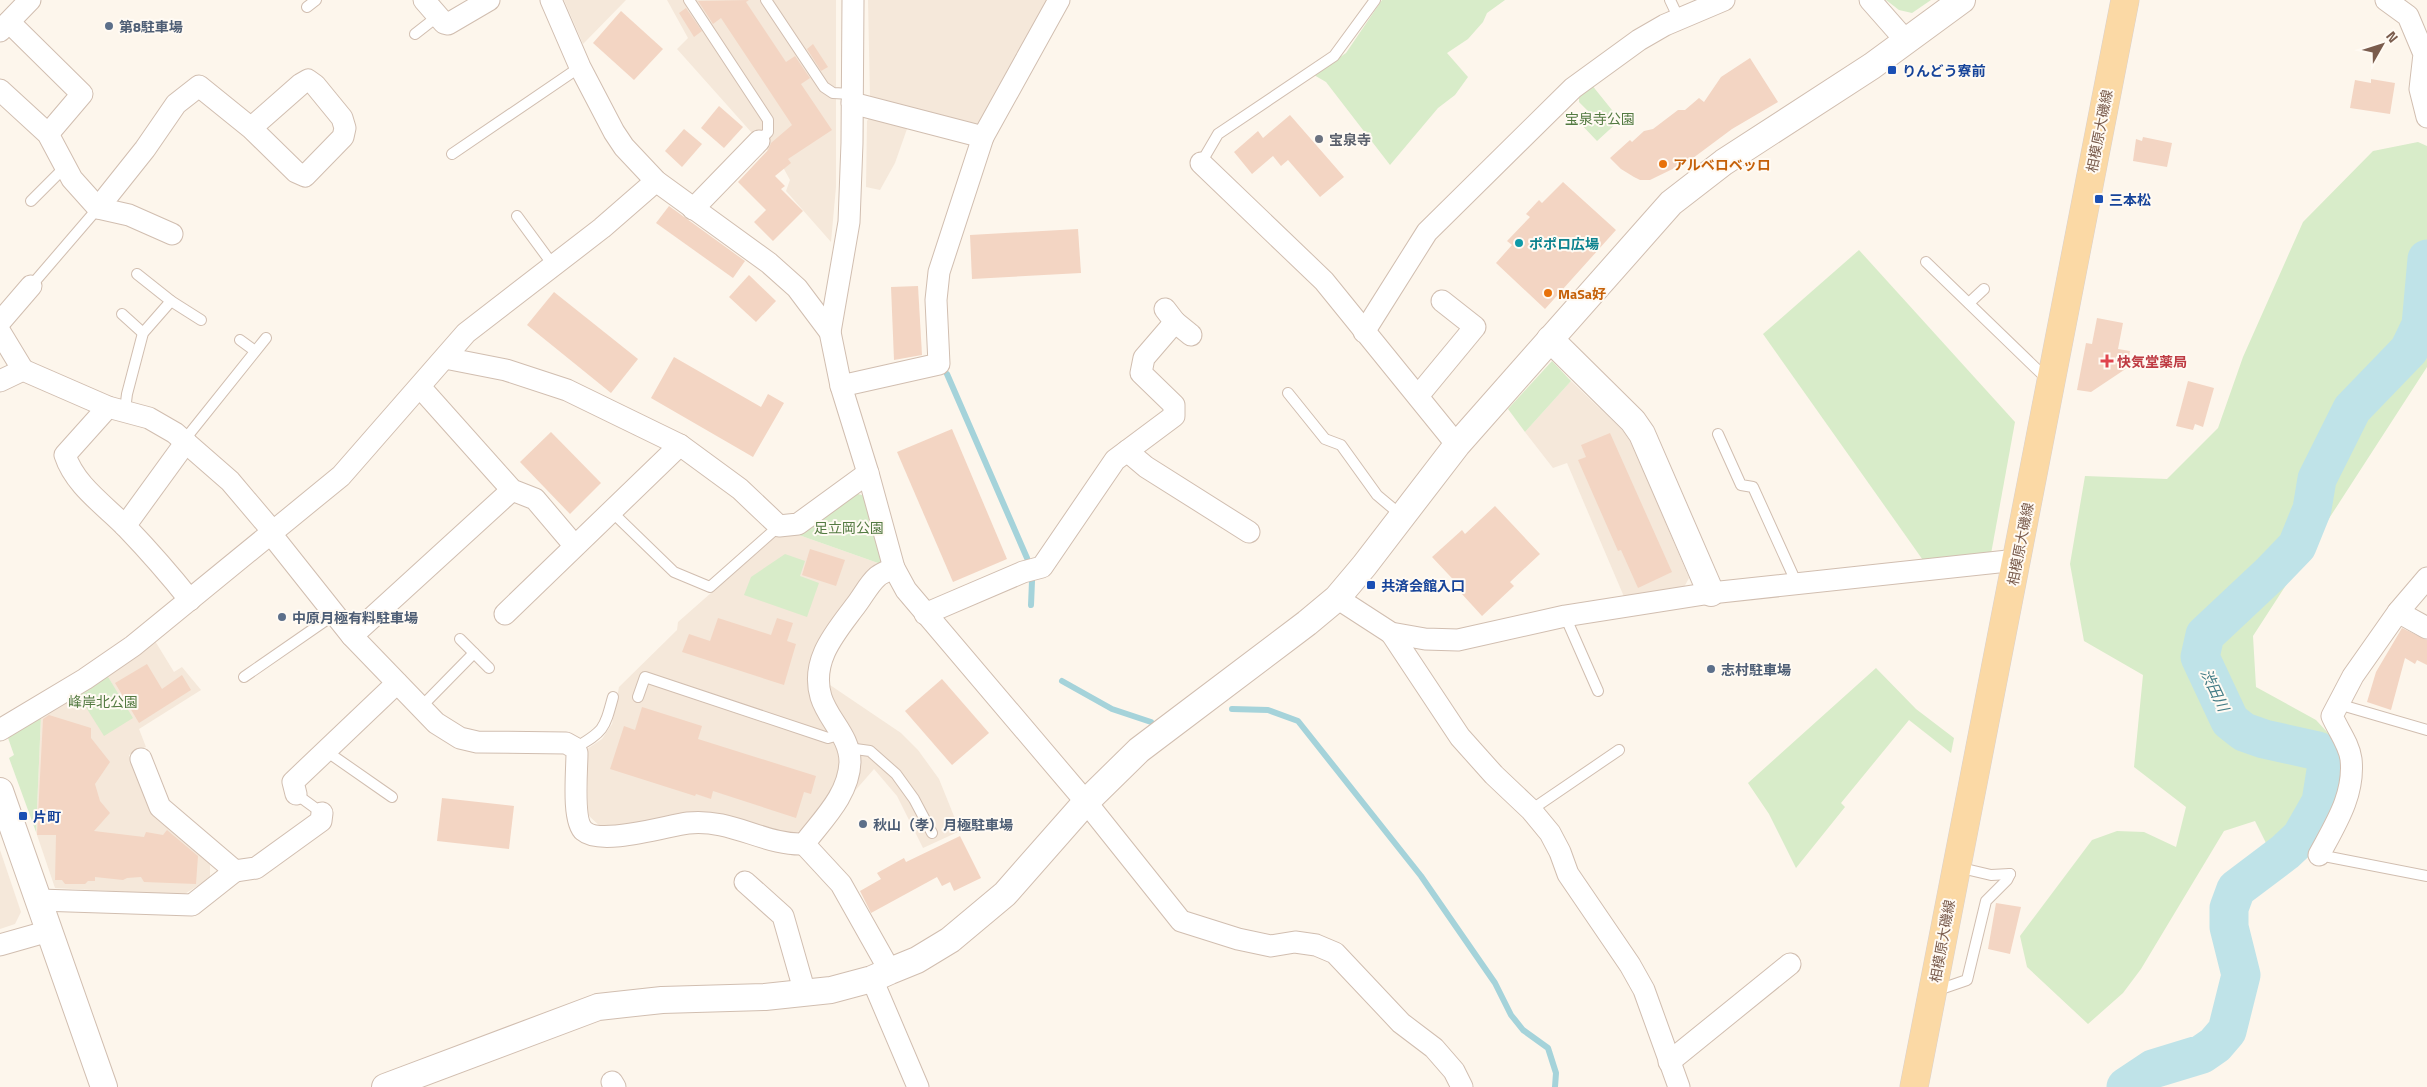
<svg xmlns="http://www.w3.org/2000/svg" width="2427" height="1087" font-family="'Titillium Web','Noto Sans JP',sans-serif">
  <rect width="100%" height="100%" fill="#fdf6ec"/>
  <!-- residential -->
  <g fill="#f5e8da">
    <polygon points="564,0 626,0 583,44"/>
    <polygon points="667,0 836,0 836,187 831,242 786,191 790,180 784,169 677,49 688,38"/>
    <polygon points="868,0 1047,0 981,121 974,125 870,98"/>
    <polygon points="870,117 908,126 895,163 880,190 866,187 867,121"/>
    <polygon points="1571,381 1623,431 1633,446 1689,578 1683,589 1625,599 1567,463 1553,468 1525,432"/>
    <polygon points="778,534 796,534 878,563 817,642 808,672 809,688 836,742 838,753 840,766 836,783 827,800 802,831 788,834 726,815 703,812 678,814 652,823 603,829 588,815 587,749 602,739 612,724 619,687 677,630 678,622"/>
    <polygon points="155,641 174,672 182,667 201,690 139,729 146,747 129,755 153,811 210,860 210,878 183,895 55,888 36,832 41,716 77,693 132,718 107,675"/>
    <polygon points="830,685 901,733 918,750 939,779 960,831 923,848 897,796 874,769 853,793 858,772 828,693"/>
    <polygon points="0,850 21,912 15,924 0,929"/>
  </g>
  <!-- green -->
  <g fill="#d8ecc9">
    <polygon points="1382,0 1505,0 1487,13 1483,22 1468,39 1447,53 1468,77 1455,95 1438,108 1390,165 1326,82 1314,75 1346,53"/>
    <polygon points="1886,0 1931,0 1912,13 1899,10"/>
    <polygon points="1591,84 1620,120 1597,141 1578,121 1588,111 1579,102 1579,98"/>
    <polygon points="2418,142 2427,146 2427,367 2253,636 2256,687 2316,720 2341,747 2343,781 2328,820 2310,845 2267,845 2255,821 2224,831 2141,969 2123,993 2088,1024 2027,967 2020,936 2092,840 2117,831 2144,832 2176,847 2186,807 2134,767 2143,675 2084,641 2070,564 2085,476 2167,479 2218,428 2243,357 2303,222 2373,151"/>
    <polygon points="1859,250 2015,422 1991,554 1925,563 1763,334"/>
    <polygon points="1552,361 1571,381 1525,432 1508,409"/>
    <polygon points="854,493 866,496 883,562 878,563 796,534"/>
    <polygon points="785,554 805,561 800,576 819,583 807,617 744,595 751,577"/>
    <polygon points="1876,668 1916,709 1954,738 1951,753 1909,720 1841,803 1845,807 1796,868 1769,814 1748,783"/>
    <polygon points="107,675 133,718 104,736 77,693"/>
    <polygon points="41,716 36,832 9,758 14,755 7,735"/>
  </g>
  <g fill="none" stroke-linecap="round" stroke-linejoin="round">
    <!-- stream -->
    <g stroke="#a5d3da" stroke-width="6">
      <polyline points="947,374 1027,558"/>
      <polyline points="1031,605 1032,581"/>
      <polyline points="1062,681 1112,709 1151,722"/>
      <polyline points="1232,709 1268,710 1298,721 1421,876 1495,983 1511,1015 1523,1030 1548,1048 1556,1073 1555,1087"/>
    </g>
    <!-- river -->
    <polyline stroke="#bfe3e8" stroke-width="39" points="2126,1087 2153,1069 2202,1054 2215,1045 2227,1031 2241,975 2229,927 2229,908 2236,889 2285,852 2301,837 2321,802 2328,758 2318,751 2264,739 2244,732 2230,721 2200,657 2205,635 2270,574 2297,546 2312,509 2317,479 2352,409 2409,350 2421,325 2427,259"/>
  </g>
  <!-- building -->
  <g fill="#f3d5c3">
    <polygon points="749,0 746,2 786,62 795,56 810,78 801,84 832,130 788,159 791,163 775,176 785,186 781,189 803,211 773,241 754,222 766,210 738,182 768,150 771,143 792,125 721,18 713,24 698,1"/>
    <polygon points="686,8 702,31 694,37 679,13"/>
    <polygon points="621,11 663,49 634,80 593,43"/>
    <polygon points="813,44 828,67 821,71 807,49"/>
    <polygon points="1750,58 1778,102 1732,129 1689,161 1650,180 1640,180 1634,177 1621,169 1610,158 1630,140 1632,142 1644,131 1653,129 1678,110 1685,110 1699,98 1704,102 1721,77"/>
    <polygon points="2371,79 2395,83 2390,114 2350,108 2355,80 2371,83"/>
    <polygon points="719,106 743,127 724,148 701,128"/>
    <polygon points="1290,115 1344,177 1320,197 1288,160 1281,166 1273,156 1252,174 1234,152 1258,131 1263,138"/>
    <polygon points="684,129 702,144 682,167 665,151"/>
    <polygon points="2143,137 2172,143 2167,167 2133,161 2136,139 2142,141"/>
    <polygon points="1563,182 1616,230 1545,309 1496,263 1512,245 1507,241 1530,217 1526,214 1539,200 1542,203"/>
    <polygon points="669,206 745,261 733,278 656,223"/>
    <polygon points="1078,229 1081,273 972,279 970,235"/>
    <polygon points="749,275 776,301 756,322 729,297"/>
    <polygon points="918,286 922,355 894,360 891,287"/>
    <polygon points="554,292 638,359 611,393 527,325"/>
    <polygon points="2097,318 2123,323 2118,349 2130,351 2127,368 2091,392 2077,390 2086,343 2092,344"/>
    <polygon points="674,357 761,407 768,394 784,403 753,457 651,398"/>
    <polygon points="2188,381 2214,388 2203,427 2195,424 2193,430 2176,426"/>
    <polygon points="952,429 1007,559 953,582 897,452"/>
    <polygon points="551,432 601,483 570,514 520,462"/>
    <polygon points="1610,433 1672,572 1638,588 1621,550 1618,551 1578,460 1586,457 1581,445"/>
    <polygon points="1495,506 1540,554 1510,582 1514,586 1482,616 1461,593 1464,591 1432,557 1462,530 1465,534"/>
    <polygon points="810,549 845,560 836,586 802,575"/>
    <polygon points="718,618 771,635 777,618 793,623 787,641 796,644 784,685 682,652 689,634 710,641"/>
    <polygon points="2402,628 2427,640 2427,665 2417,660 2415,664 2405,658 2391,710 2367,702 2376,672"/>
    <polygon points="147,664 162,689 182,675 191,690 139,723 115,683"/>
    <polygon points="942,679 989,733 952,765 905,711"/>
    <polygon points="642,707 702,726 698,739 816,776 811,794 804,792 796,818 713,791 711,799 696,794 695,796 610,769 624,726 635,730"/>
    <polygon points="49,715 91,728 91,738 110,762 95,784 100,801 110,813 94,831 144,837 146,832 163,835 167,830 198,856 196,884 144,882 141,877 127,878 123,880 95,877 95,881 88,881 85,884 65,884 62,880 55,880 56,835 37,835 43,719"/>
    <polygon points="442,798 514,806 509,849 437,841"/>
    <polygon points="960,836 981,878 954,891 950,882 942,886 937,877 871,913 860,891 881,879 877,873 904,858 906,862"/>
    <polygon points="1996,903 2021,907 2010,954 1988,949"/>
  </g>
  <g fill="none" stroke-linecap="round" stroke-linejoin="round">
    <defs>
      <g id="service">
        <polyline points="689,0 768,120 768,132 759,141"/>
        <polyline points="766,0 824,87 833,93 852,94"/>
        <polyline points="1670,0 1679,19"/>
        <polyline points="307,7 316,0"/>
        <polyline points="415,34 438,16"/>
        <polyline points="452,154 580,67"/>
        <polyline points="1201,163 1218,134 1334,56 1375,0"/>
        <polyline points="31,201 65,167"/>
        <polyline points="517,216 553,265"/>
        <polyline points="1926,262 2048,380"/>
        <polyline points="137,274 171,301 201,320"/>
        <polyline points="31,286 98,208"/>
        <polyline points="1969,303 1984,289"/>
        <polyline points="122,314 143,333"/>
        <polyline points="240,340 255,351"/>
        <polyline points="1288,393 1325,439 1341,445 1377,495 1402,516"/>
        <polyline points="125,410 127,394 143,333 171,301"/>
        <polyline points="1718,434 1741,485 1753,487 1797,584"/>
        <polyline points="186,442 190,433 266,338"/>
        <polyline points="611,511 674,572 710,587 779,526"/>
        <polyline points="1565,616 1598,691"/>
        <polyline points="460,639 489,668"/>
        <polyline points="244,677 335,614"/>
        <polyline points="638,697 645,677 828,738 842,734"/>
        <polyline points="2338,704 2427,730"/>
        <polyline points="420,708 474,653"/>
        <path d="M575 748C604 731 604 730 613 697"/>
        <polyline points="848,748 870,751 896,774 914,799 932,833"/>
        <polyline points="326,751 392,797"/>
        <polyline points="296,794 322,813"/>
        <polyline points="1531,810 1619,750"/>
        <polyline points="2319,855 2427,876"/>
        <polyline points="1957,867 1991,875 2010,874"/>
        <polyline points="1935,991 1967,980 1986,901 2007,880 2010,874"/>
      </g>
      <g id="minor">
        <polyline points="424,0 444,23 448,24 489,0"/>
        <polyline points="551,0 580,67 614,132 624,147 656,181 769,263 797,288 830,332 841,386 868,473 894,568 906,590 1086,802 1181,921 1238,939 1271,946 1295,942 1316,945 1335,953 1401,1023 1434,1048 1454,1071 1462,1087"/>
        <polyline points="1870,0 1907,42"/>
        <polyline points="2386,0 2408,16 2424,54 2420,89 2427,117"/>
        <polyline points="9,22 82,94 48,134"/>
        <polyline points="0,31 30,0"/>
        <polyline points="0,90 48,134 72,179 98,208 129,215 172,234"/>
        <polyline points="852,103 983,137"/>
        <polyline points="1201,163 1324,281 1457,445"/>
        <polyline points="98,208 145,149 176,104 199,86 251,128 296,172 305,176 343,137 345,128 342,118 315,85 308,80 301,84 251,128"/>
        <polyline points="693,209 759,141"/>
        <polyline points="0,322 31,286"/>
        <polyline points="1175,322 1191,335"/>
        <polyline points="0,332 23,370"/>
        <polyline points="830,332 849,222 852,143 853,0"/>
        <polyline points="1364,332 1427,232 1573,88 1639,40 1665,25 1724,0"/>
        <polyline points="445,358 506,370 567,390 680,445 740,489 779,526 798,524 868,473"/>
        <path d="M0 381 23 370 108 407 149 418 175 433 230 481 269 527 271 534 352 636 436 723 460 738 477 742 566 743 575 748 577 753C577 770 572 821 584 831 601 846 666 826 688 823 731 818 766 846 804 844 822 820 849 795 850 762 850 736 828 720 821 697 810 660 836 632 856 605 863 596 869 584 877 577 881 573 888 571 894 568"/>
        <polyline points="841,386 939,364 936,300 939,272 983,137 1059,0"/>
        <polyline points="420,387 512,490 535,499 574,545"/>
        <polyline points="1418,396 1475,327 1442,301"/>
        <path d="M108 407 65 455C75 486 106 506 127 528 149 551 170 575 190 600"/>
        <polyline points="1127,451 1146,467 1249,532"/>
        <polyline points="125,526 186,442"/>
        <polyline points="1337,598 1391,633 1425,639 1458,640 1565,616 1711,593 2017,560"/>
        <polyline points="2398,612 2427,628"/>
        <polyline points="505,614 680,445"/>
        <polyline points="925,614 1023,572 1042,567 1115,460 1174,416 1174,405 1141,373 1144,358 1175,322 1165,309"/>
        <polyline points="1391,633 1460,737 1494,775 1531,810 1550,833 1560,852 1568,874 1630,965 1644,990 1679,1087"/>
        <polyline points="352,636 512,490"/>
        <polyline points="0,730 85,679 133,646 341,476 466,333 602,228 656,181"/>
        <polyline points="296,794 293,782 397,683"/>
        <polyline points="804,844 841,884 890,971"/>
        <path d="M2319 855C2335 825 2355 795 2351 759 2349 744 2338 730 2332 716L2353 676 2398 612 2427 578"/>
        <polyline points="235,871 256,868 321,821 322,813"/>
        <polyline points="745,882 783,916 805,993"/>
        <polyline points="39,900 192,905 235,871 160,807 141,759"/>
        <polyline points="0,945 49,931"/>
        <polyline points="872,979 918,1087"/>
        <polyline points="1669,1062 1790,964"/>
        <polyline points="612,1082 615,1087"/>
      </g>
      <g id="tertiary">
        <polyline points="1550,339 1633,421 1642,434 1711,593"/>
        <polyline points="0,791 104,1087"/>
        <polyline points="385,1087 598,1007 662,1000 765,997 831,990 872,979 890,971 917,960 950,940 1005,894 1086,802 1139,750 1307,623 1337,598 1364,566 1457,445 1671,203 1724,162 1872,66 1962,0"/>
      </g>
      <polyline id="primary" points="1914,1087 2125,0"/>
    </defs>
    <!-- service casing -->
    <use href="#service" stroke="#d1beb0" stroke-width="12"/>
    <!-- minor casing -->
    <use href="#minor" stroke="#d1beb0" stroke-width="23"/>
    <!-- tertiary casing -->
    <use href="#tertiary" stroke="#d1beb0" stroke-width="28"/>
    <!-- primary casing -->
    <use href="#primary" stroke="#dad1cd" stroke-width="29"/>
    <!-- service -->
    <use href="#service" stroke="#fff" stroke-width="10"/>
    <!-- minor -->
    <use href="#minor" stroke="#fff" stroke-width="21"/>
    <!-- tertiary -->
    <use href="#tertiary" stroke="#fff" stroke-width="26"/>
    <!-- primary -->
    <use href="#primary" stroke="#fbd9a5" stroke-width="28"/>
  </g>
  <!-- markers -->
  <g fill="#5c6f8a" stroke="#fffaf3" stroke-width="2">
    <circle cx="109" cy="26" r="5"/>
    <circle cx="282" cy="617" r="5"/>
    <circle cx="1711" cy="669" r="5"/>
    <circle cx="863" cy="824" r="5"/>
  </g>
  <g fill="#1a4fb4" stroke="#fffaf3" stroke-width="2">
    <rect x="1887" y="65" width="10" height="10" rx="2.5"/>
    <rect x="2094" y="194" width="10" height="10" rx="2.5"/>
    <rect x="1366" y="580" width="10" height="10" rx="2.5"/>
    <rect x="18" y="811" width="10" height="10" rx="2.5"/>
  </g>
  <circle fill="#6b7280" stroke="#fffaf3" stroke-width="2" cx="1319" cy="139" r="5"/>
  <g fill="#e8710a" stroke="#fffaf3" stroke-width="2">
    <circle cx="1663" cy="164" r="5"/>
    <circle cx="1548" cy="293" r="5"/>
  </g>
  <circle fill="#0f9aa8" stroke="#fffaf3" stroke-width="2" cx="1519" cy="243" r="5"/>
  <path fill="#e0444e" stroke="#fffaf3" stroke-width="2" d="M2104.5 353.5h5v5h5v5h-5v5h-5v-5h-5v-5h5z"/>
  <g text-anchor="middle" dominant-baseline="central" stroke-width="4" stroke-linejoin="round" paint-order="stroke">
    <!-- service labels -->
    <g font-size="14" font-weight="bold" fill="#4e5e75" stroke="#fffaf3" text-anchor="start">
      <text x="119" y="26">第8駐車場</text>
      <text x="292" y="617">中原月極有料駐車場</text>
      <text x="1721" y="669">志村駐車場</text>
      <text x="873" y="824">秋山（孝）月極駐車場</text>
    </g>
    <!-- transit labels -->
    <g font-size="14" font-weight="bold" fill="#164399" stroke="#fffaf3" text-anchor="start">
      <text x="1902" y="70">りんどう寮前</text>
      <text x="2109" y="199">三本松</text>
      <text x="1381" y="585">共済会館入口</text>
      <text x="33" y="816">片町</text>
    </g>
    <!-- park labels -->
    <g font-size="14" fill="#537a41" stroke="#fffaf3">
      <text x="1600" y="118">宝泉寺公園</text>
      <text x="849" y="527">足立岡公園</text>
      <text x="103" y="701">峰岸北公園</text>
    </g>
    <!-- street labels -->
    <g font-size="14" fill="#7a5c4d" stroke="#fffaf3">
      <text transform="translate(2099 131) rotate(-79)">相模原大磯線</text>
      <text transform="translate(2020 544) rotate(-79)">相模原大磯線</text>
      <text transform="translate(1942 941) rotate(-80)">相模原大磯線</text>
    </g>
    <!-- worship labels -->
    <g font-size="14" font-weight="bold" fill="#5b616d" stroke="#fffaf3" text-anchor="start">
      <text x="1329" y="139">宝泉寺</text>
    </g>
    <!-- food labels -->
    <g font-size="14" font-weight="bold" fill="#c56008" stroke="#fffaf3" text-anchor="start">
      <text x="1673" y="164">アルベロベッロ</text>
      <text x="1558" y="293">MaSa好</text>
    </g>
    <!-- culture labels -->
    <g font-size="14" font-weight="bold" fill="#0d838f" stroke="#fffaf3" text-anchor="start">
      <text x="1529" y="243">ポポロ広場</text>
    </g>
    <!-- health labels -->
    <g font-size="14" font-weight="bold" fill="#be3a42" stroke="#fffaf3" text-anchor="start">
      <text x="2117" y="361">快気堂薬局</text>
    </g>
    <!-- water labels -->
    <g font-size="15" font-style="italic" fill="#437c86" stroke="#fffaf3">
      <text transform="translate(2215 690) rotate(65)">渋田川</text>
    </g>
  </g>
  <!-- north arrow -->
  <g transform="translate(2382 45) rotate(51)" stroke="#fffaf3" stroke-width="4" paint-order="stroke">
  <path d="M0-4L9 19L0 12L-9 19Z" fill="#7a5c4d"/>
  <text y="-8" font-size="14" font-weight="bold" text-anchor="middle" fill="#7a5c4d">N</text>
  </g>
</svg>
